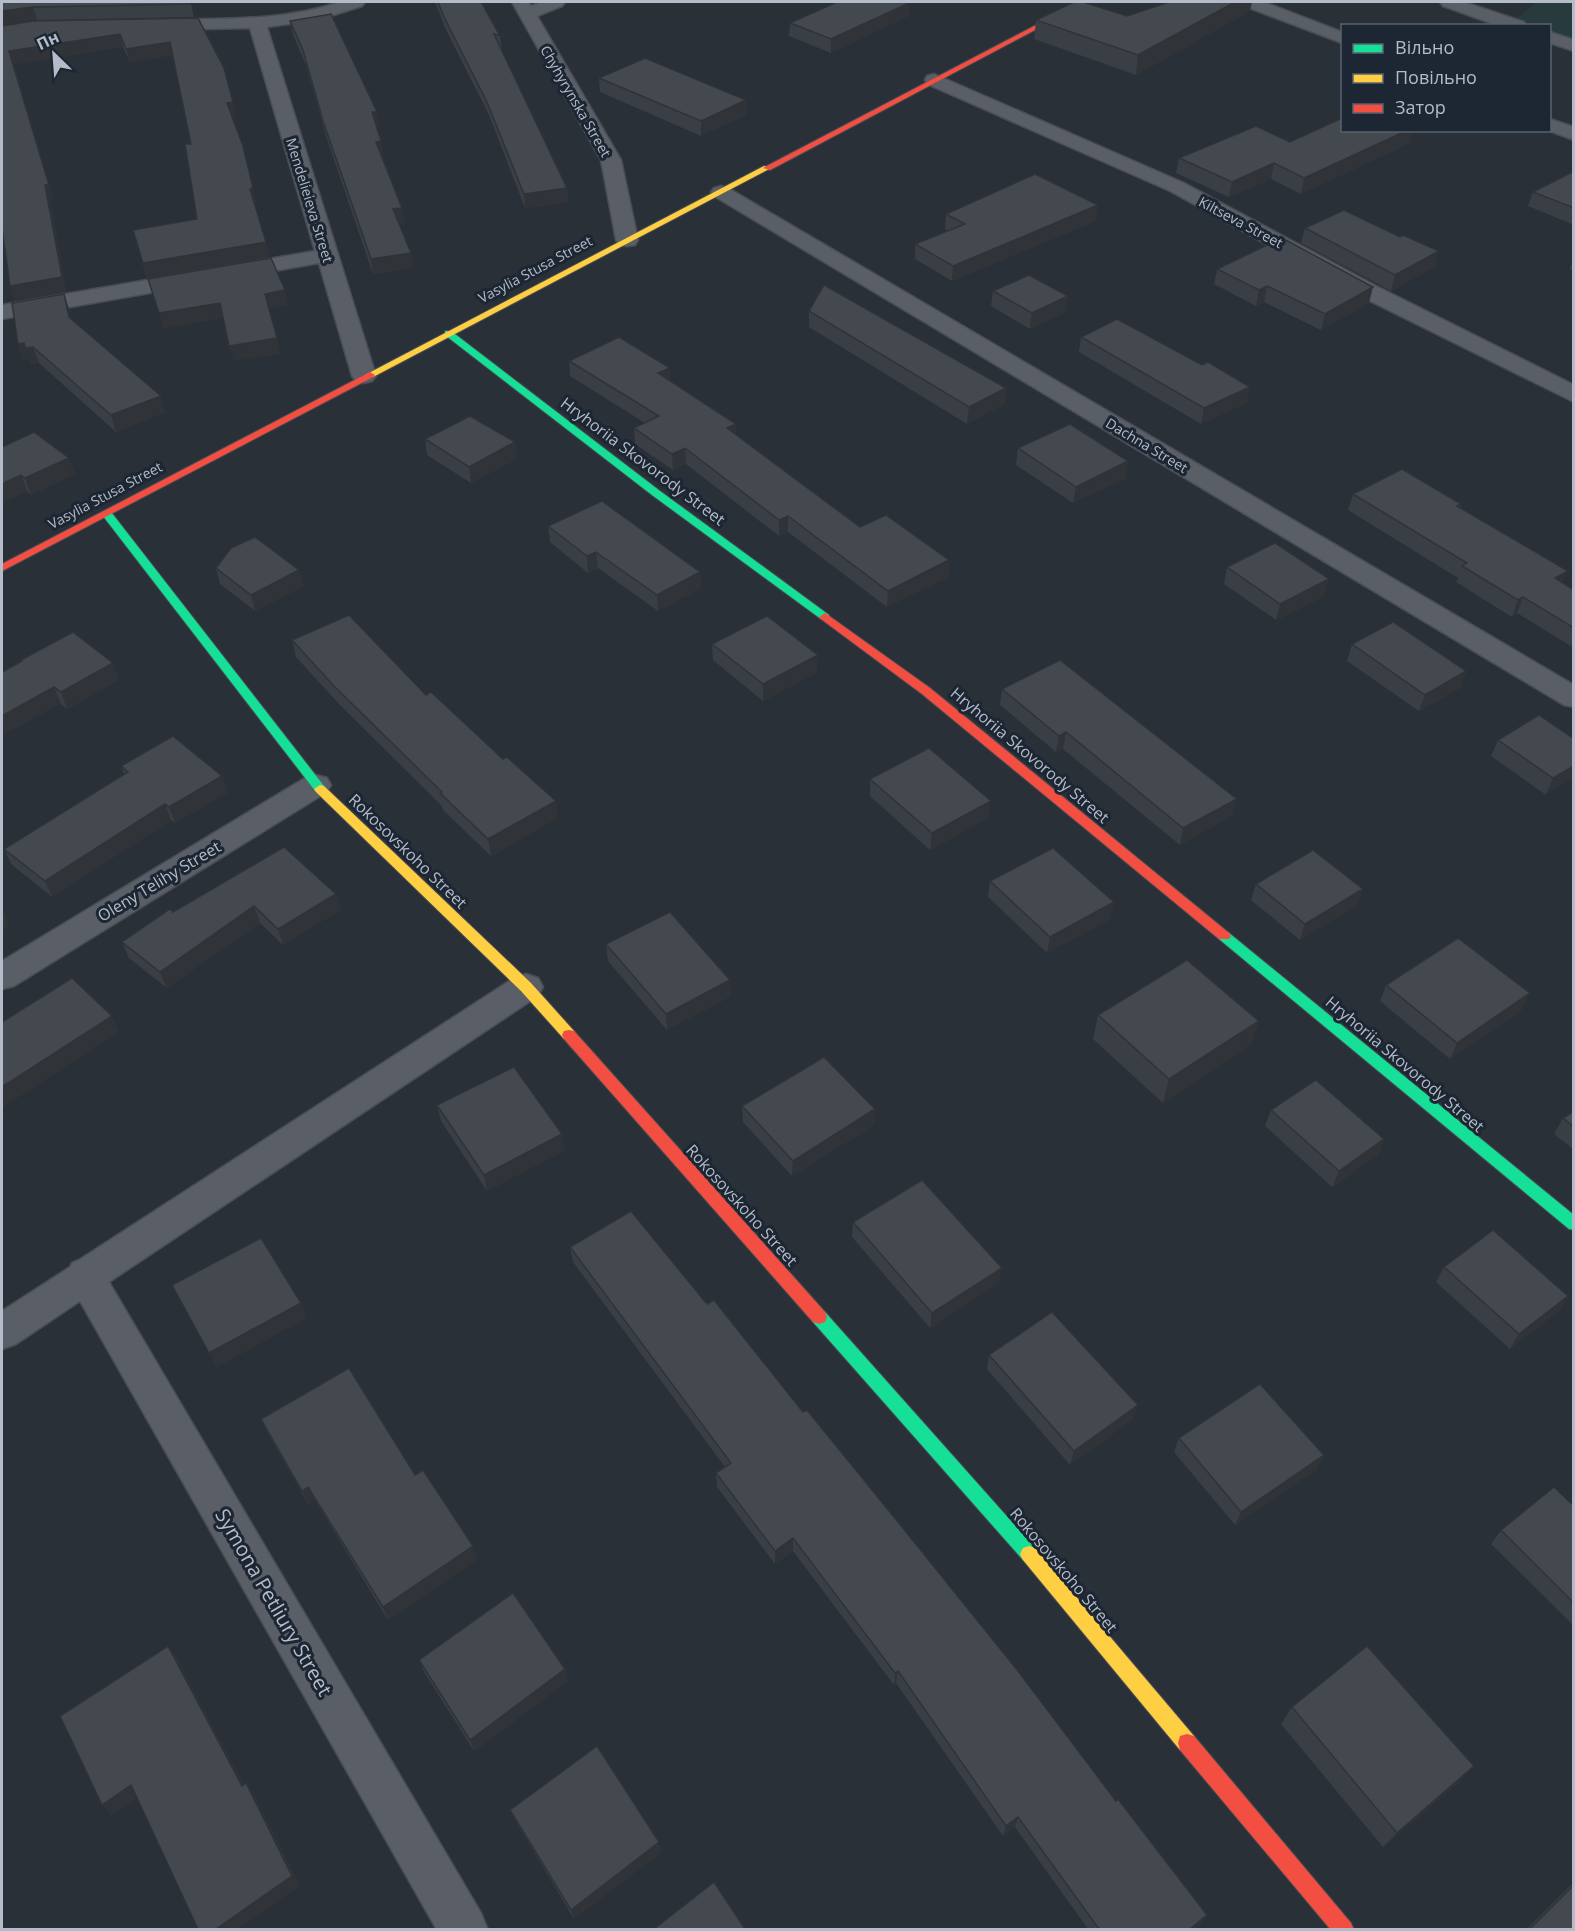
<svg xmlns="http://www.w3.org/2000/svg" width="1575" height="1931" font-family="'Open Sans',sans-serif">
  <rect width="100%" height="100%" fill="#2a3038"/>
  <!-- green -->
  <polygon fill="#273a3e" points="1537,2 1573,2 1573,41 1550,32 1550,26 1533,25 1516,19"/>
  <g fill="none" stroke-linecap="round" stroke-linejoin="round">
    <defs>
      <g id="street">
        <path d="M340 2H365L362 6 318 20 267 27 376 376 372 381 364 383 356 381 352 376 319 263 2 319V305L315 251 250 28 156 30 150 29 147 25 150 21 156 20C218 18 281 22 340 2Z"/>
        <polygon points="512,2 528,2 531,6 542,2 565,2 562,6 537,16 621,160 638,240 635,245 627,246 619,245 616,240 601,160"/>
        <polygon points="1241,2 1264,2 1342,32 1342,43 1244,6"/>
        <polygon points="1440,2 1464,2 1524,22 1527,26 1499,26 1443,6"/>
        <polygon points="1550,32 1574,40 1574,51 1550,43"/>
        <polygon points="934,74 1184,183 1376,286 1574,385 1574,402 1360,296 1170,191 927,84 925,80 927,76"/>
        <polygon points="1550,119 1574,127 1574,140 1547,130 1550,130"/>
        <polygon points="721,186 728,188 1574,685 1574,707 1564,705 714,196 711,192 714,188"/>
        <polygon points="316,775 327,778 331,785 327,792 14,986 2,989 2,961 305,778"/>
        <polygon points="526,974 538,978 543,987 538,996 109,1282 481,1913 488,1930 437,1930 80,1301 16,1344 2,1349 2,1311 70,1267 72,1263 79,1260 514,978"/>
      </g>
      <g id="fast">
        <polygon points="445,331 451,331 660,491 829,615 829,619 821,619 652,495 445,335"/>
        <polygon points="107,511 111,512 324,786 326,789 324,792 316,792 103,516 103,512"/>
        <polygon points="1224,931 1229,933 1574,1215 1574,1230 1569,1229 1219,939 1217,936 1219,933"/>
        <polygon points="819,1310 825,1312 1035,1548 1038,1554 1035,1560 1029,1562 1023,1560 813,1322 811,1317 813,1312"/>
      </g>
      <g id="slow">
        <polygon points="764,166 771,168 373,377 365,375"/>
        <polygon points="320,785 324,786 531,983 574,1031 576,1035 574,1039 564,1039 521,991 316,792 314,789"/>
        <polygon points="1029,1546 1035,1548 1194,1736 1196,1743 1194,1750 1187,1752 1180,1750 1023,1560 1020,1554 1023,1548"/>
      </g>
      <g id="jam">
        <polygon points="1080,2 1088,2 770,170 763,168"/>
        <polygon points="370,372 375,375 373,377 2,571 2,564"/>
        <polygon points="825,613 930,688 1229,933 1231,936 1229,939 1219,939 922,694 821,619 819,617"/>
        <polygon points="569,1030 574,1031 825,1312 827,1317 825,1322 819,1324 813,1322 564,1039 562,1035 564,1031"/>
        <polygon points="1187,1734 1194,1736 1351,1923 1354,1930 1331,1930 1180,1750 1178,1743 1180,1736"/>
      </g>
    </defs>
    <!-- street casing -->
    <use href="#street" stroke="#484c53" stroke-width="3"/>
    <!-- fast casing -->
    <use href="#fast" stroke="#484c53" stroke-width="2"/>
    <!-- slow casing -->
    <use href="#slow" stroke="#484c53" stroke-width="2"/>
    <!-- jam casing -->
    <use href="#jam" stroke="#484c53" stroke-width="2"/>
    <!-- street -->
    <use href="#street" fill="#5a5e66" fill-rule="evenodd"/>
    <!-- fast -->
    <use href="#fast" fill="#16e098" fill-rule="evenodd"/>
    <!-- slow -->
    <use href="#slow" fill="#ffcf43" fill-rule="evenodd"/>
    <!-- jam -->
    <use href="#jam" fill="#f24e42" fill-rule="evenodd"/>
  </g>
  <!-- wall -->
  <g fill="#3a3f45">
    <polygon points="2,2 191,4 194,17 37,20 2,25 2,26 198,18 236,116 232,116 256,202 254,203 269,257 147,278 133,230 197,219 191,144 173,55 130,62 123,47 14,64 53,199 50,199 66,292 15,301 2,228"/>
    <polygon points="435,2 481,2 500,36 502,50 567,188 568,202 525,208 489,115 446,30"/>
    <polygon points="909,3 908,16 831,53 789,36 790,23"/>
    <polygon points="1250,11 1136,75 1034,39 1036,20"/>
    <polygon points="290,21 380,127 376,127 381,141 383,156 382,156 402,208 405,223 399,224 411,253 413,268 373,274 326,136 306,65 293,35"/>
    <polygon points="599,78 746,115 701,136 600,92"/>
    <polygon points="1290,142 1410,143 1301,194 1271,179 1229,197 1176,173 1179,158"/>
    <polygon points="1574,171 1574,225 1528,206 1533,192"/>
    <polygon points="946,214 1096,221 952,281 915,259 915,244 948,231 945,229"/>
    <polygon points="1305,228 1435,266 1391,291 1301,243"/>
    <polygon points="1574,258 1574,270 1570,269"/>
    <polygon points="1217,269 1369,303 1321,330 1264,302 1256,306 1214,284"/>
    <polygon points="993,291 1066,312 1030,329 991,306"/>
    <polygon points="64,294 69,309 71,320 166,412 116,432 39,363 31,364 29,359 23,360 18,344"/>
    <polygon points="809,311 1006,388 1005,404 967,424 809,327"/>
    <polygon points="1081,337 1202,365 1250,387 1246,403 1201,424 1079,352"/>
    <polygon points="569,361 670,368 670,381 736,424 736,435 860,527 949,560 948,577 887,607 788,532 779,536 686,464 673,470 635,444 634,428 645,423 570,376"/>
    <polygon points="425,439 515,442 517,459 471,483 427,455"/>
    <polygon points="2,447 75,474 31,495 27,491 2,503"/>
    <polygon points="1018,448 1126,478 1073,503 1016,465"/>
    <polygon points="1353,494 1461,504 1460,508 1563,583 1574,590 1574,648 1517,613 1512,617 1456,582 1458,578 1348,510"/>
    <polygon points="548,526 700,572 701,588 658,611 598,568 588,573 550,542"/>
    <polygon points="1227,567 1324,596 1276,620 1224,584"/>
    <polygon points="216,568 304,586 255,611 220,584"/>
    <polygon points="292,640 426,695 503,759 556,801 558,818 491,856 443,810 442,806 339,704 296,657"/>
    <polygon points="712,644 817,672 763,701 713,660"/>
    <polygon points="1352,644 1466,671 1460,688 1419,711 1347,661"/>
    <polygon points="21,660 113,663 119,680 67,709 61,704"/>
    <polygon points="1002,689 1233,815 1180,845 1063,749 1056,752 1000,705"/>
    <polygon points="1574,739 1546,795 1491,756 1498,740"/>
    <polygon points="121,766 222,776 227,793 175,823 171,820 52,897 12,865 4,849 124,774"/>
    <polygon points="870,779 989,817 930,850 870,796"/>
    <polygon points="990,881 1111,919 1047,953 988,897"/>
    <polygon points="1256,884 1363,889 1357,905 1300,940 1251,900"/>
    <polygon points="336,894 340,910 283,945 260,923 167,988 129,958 122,942 173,912"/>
    <polygon points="606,944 731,996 667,1030 608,961"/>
    <polygon points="1386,985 1522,1010 1450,1059 1380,1001"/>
    <polygon points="1098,1015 1259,1021 1251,1044 1163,1103 1093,1039"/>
    <polygon points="437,1105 565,1150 487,1191 441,1121"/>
    <polygon points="742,1106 875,1109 874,1125 792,1176 743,1122"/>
    <polygon points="1271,1110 1384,1139 1378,1155 1332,1187 1265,1126"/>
    <polygon points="1574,1111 1574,1150 1554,1134 1563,1118"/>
    <polygon points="853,1222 999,1283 930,1328 852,1237"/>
    <polygon points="570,1247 707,1304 803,1412 1207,1915 1200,1924 1194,1929 1088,1929 1015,1827 1003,1836 896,1683 894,1685 793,1551 775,1564 717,1487 716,1473 725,1467 573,1262"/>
    <polygon points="1444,1267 1568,1296 1559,1311 1510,1349 1436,1282"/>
    <polygon points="989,1355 1133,1419 1070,1465 987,1369"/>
    <polygon points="261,1419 415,1475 477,1559 388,1620 315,1500 308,1504 268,1433"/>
    <polygon points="1179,1438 1324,1455 1317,1469 1235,1525 1174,1452"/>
    <polygon points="1574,1506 1574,1626 1491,1544 1501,1530"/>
    <polygon points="419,1660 565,1669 568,1681 474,1751 424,1672"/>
    <polygon points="1292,1707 1474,1766 1459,1782 1383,1847 1281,1724"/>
    <polygon points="510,1810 661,1852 574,1919 515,1820"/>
    <polygon points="1574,1882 1574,1929 1527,1929"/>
  </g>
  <!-- shaded-wall -->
  <g fill="#303338">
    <polygon points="1235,2 1252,2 1250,11 1136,75 1138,55"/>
    <polygon points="909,3 908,16 831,53 831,39"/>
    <polygon points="33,7 37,20 2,25 2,26 2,11"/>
    <polygon points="120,34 123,47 14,64 53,199 50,199 66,292 15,301 10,286 9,51"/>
    <polygon points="170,42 173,55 130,62 126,49"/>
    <polygon points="746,100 746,115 701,136 701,121"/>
    <polygon points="233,102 236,116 230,116 227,103"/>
    <polygon points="372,112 377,112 380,127 374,127"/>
    <polygon points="1408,130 1414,130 1410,143 1301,194 1304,178"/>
    <polygon points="381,141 383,156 378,157 376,142"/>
    <polygon points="243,146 256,202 253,203 250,189"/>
    <polygon points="1274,163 1271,179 1229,197 1232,182"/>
    <polygon points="567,188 568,202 525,208 524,194"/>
    <polygon points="1098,205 1096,221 952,281 953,266"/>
    <polygon points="402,208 405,223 396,224 393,209"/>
    <polygon points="266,242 269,257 147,278 143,263"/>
    <polygon points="1439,251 1435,266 1391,291 1395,275"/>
    <polygon points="411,253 413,268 373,274 371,259"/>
    <polygon points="1267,286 1264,302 1256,306 1259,290"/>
    <polygon points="1373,287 1369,303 1321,330 1325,314"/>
    <polygon points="285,290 289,305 269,309 265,294"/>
    <polygon points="64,294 69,309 74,333 69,317"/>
    <polygon points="1068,296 1066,312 1030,329 1032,313"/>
    <polygon points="220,303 224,318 163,329 159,313"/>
    <polygon points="277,338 281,354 234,361 229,346"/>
    <polygon points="24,343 33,347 39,363 31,364 29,359 23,360 18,344"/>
    <polygon points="670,368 671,384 658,373"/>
    <polygon points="1250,387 1246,403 1201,424 1204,408"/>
    <polygon points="1006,388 1005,404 967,424 969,407"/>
    <polygon points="161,396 166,412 116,432 111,415"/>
    <polygon points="736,424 736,440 727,428"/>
    <polygon points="515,442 517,459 471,483 469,467"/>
    <polygon points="685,448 686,464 673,470 672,454"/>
    <polygon points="69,458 75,474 31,495 25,478"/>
    <polygon points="1128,461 1126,478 1073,503 1076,487"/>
    <polygon points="21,475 27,491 2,503 2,484"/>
    <polygon points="788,516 788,532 779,536 779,520"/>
    <polygon points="596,552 598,568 588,573 587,556"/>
    <polygon points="949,560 948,577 887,607 888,591"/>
    <polygon points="299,570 304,586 255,611 251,595"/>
    <polygon points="1568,571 1561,587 1555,578"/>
    <polygon points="700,572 701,588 658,611 657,595"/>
    <polygon points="1329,579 1324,596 1276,620 1280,604"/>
    <polygon points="1523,597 1517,613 1512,617 1518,600"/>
    <polygon points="818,655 817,672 763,701 763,684"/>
    <polygon points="113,663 119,680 67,709 61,692"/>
    <polygon points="1466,671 1460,688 1419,711 1425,695"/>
    <polygon points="54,687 61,704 2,736 2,716"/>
    <polygon points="1066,732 1063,749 1056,752 1059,736"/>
    <polygon points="1574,766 1574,778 1546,795 1553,778"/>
    <polygon points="222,776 227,793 175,823 169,807"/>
    <polygon points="1237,799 1233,815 1180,845 1183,828"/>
    <polygon points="556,801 558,818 491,856 488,839"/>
    <polygon points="991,801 989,817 930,850 932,833"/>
    <polygon points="165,804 171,820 52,897 45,881"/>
    <polygon points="1363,889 1357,905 1300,940 1305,924"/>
    <polygon points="336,894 340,910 283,945 278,929"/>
    <polygon points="1114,902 1111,919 1047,953 1050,937"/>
    <polygon points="254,906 260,923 167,988 160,972"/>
    <polygon points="2,909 10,925 2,930"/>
    <polygon points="730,980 731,996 667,1030 666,1014"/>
    <polygon points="1530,993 1522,1010 1450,1059 1457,1043"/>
    <polygon points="112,1016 119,1032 2,1108 2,1087"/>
    <polygon points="1259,1021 1251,1044 1163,1103 1169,1079"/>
    <polygon points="875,1109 874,1125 792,1176 793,1161"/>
    <polygon points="2,1112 5,1118 2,1120"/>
    <polygon points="562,1134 565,1150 487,1191 484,1175"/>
    <polygon points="1384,1139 1378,1155 1332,1187 1339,1171"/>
    <polygon points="1002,1268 999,1283 930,1328 932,1313"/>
    <polygon points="1568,1296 1559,1311 1510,1349 1519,1334"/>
    <polygon points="301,1303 307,1318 216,1368 209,1353"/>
    <polygon points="1138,1405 1133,1419 1070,1465 1074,1451"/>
    <polygon points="1324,1455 1317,1469 1235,1525 1241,1512"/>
    <polygon points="308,1487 315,1500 308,1504 302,1491"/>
    <polygon points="793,1538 793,1551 775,1564 775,1551"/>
    <polygon points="473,1546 477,1559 388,1620 383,1607"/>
    <polygon points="168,1646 177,1658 250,1796 242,1786"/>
    <polygon points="565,1669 568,1681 474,1751 470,1740"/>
    <polygon points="898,1671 896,1683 894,1685 895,1673"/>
    <polygon points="1474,1766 1459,1782 1383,1847 1397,1833"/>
    <polygon points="246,1783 254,1793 300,1886 238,1929 216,1929"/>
    <polygon points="131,1785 141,1796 112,1816 102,1805"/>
    <polygon points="1018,1817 1015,1827 1003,1836 1006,1826"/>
    <polygon points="659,1842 661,1852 574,1919 571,1910"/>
    <polygon points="1207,1915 1200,1924 1194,1929 1190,1929"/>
  </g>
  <!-- building -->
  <g fill="#444950" stroke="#303338" stroke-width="1.5">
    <polygon points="2,2 190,2 191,4 33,7 2,11"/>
    <polygon points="438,2 481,2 500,36 494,34 567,188 524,194 487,102 444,17"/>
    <polygon points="837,2 903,2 909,3 831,39 790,23"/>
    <polygon points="1074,2 1083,2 1127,16 1169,2 1235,2 1138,55 1036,20"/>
    <polygon points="331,14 377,112 372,112 381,141 376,142 402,208 393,209 411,253 371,259 323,121 303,50 290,21"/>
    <polygon points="198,18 224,68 233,102 227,103 243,146 253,188 250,189 266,242 143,263 133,230 197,219 185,144 191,144 170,42 126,49 120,34 9,51 49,185 45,185 62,277 10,286 2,228 2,26 33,21"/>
    <polygon points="645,58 746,100 701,121 599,78"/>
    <polygon points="1342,118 1342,130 1408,130 1304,178 1274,163 1232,182 1179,158 1256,126 1290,142"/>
    <polygon points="1574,171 1574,208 1533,192"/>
    <polygon points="1035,174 1098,205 953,266 915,244 965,224 946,214"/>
    <polygon points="1344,210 1400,237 1403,235 1439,251 1395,275 1305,228"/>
    <polygon points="1282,238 1373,287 1325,314 1267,286 1259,290 1217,269"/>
    <polygon points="271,258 285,290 265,294 277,338 229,346 220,303 159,313 148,279"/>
    <polygon points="1029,275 1068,296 1032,313 993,291"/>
    <polygon points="824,285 1006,388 969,407 809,311"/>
    <polygon points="64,294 69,317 161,396 111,415 33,347 25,348 24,343 18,344 12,303"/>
    <polygon points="1117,319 1202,365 1208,362 1250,387 1204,408 1081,337"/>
    <polygon points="619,337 670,368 658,373 736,424 727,428 860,527 886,515 949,560 888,591 788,516 779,520 685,448 672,454 634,428 659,416 569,361"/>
    <polygon points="470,416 515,442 469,467 425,439"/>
    <polygon points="1070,424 1128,461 1076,487 1018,448"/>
    <polygon points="34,432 69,458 25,478 21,475 2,484 2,447"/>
    <polygon points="1402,469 1461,504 1457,506 1568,571 1555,578 1574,590 1574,628 1523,597 1518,600 1462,566 1467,563 1353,494"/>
    <polygon points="602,501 700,572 657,595 596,552 587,556 548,526"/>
    <polygon points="255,537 299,570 251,595 216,568 231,548"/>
    <polygon points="1275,543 1329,579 1280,604 1227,567"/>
    <polygon points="349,615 426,695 431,692 503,759 507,757 556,801 488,839 440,793 442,792 335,687 292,640"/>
    <polygon points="767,616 818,655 763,684 712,644"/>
    <polygon points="1393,622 1466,671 1425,695 1352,644"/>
    <polygon points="73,632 113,663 61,692 54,687 2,716 2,672 22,661 21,660"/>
    <polygon points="1060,660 1237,799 1183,828 1066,732 1059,736 1002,689"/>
    <polygon points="1539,715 1574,739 1574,766 1553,778 1498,740"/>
    <polygon points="173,736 222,776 169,807 165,804 45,881 4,849 128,772 121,766"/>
    <polygon points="929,748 991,801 932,833 870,779"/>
    <polygon points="284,847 336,894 278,929 254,906 160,972 122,942 170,909 173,912"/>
    <polygon points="1053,848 1114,902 1050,937 990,881"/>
    <polygon points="1313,850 1363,889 1305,924 1256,884"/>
    <polygon points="670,912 730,980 666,1014 606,944"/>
    <polygon points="1458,938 1530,993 1457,1043 1386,985"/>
    <polygon points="1187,960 1259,1021 1169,1079 1098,1015"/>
    <polygon points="72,978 112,1016 2,1087 2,1022"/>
    <polygon points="824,1057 875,1109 793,1161 742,1106"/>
    <polygon points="514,1067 562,1134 484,1175 437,1105"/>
    <polygon points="1316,1080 1384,1139 1339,1171 1271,1110"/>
    <polygon points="1574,1111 1574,1127 1563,1118"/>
    <polygon points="922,1180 1002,1268 932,1313 853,1222"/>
    <polygon points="631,1211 707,1304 714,1300 803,1412 807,1410 898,1522 1018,1671 1116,1801 1118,1799 1207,1915 1190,1929 1099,1929 1018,1817 1006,1826 898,1671 895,1673 793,1538 775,1551 716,1473 731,1463 570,1247"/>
    <polygon points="1493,1230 1568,1296 1519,1334 1444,1267"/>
    <polygon points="261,1238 301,1303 209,1353 172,1285"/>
    <polygon points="1052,1312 1138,1405 1074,1451 989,1355"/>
    <polygon points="349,1368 415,1475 423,1470 473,1546 383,1607 308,1487 302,1491 261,1419"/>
    <polygon points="1260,1384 1324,1455 1241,1512 1179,1438"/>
    <polygon points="1554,1487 1574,1506 1574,1603 1501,1530"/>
    <polygon points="513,1593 565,1669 470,1740 419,1660"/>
    <polygon points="168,1646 242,1786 246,1783 292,1876 216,1929 198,1929 131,1785 102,1805 60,1716"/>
    <polygon points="1367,1646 1474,1766 1397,1833 1292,1707"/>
    <polygon points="597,1746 659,1842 571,1910 510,1810"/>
    <polygon points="714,1882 745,1929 654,1929"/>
    <polygon points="1574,1885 1574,1929 1530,1929"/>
  </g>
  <g text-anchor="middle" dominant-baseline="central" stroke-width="6" stroke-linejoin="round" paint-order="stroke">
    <!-- far-street labels -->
    <g font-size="14" fill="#b4bcc9" stroke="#1d2633">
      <text transform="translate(576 101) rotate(60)">Chyhyrynska Street</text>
      <text transform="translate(310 200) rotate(73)">Mendelieieva Street</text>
      <text transform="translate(1241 222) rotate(28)">Kiltseva Street</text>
      <text transform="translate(535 269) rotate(-28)">Vasylia Stusa Street</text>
      <text transform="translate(1147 445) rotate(31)">Dachna Street</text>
      <text transform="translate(105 495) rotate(-28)">Vasylia Stusa Street</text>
    </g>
    <!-- street labels -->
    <g font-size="16" fill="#b4bcc9" stroke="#1d2633">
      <text transform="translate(643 461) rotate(37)">Hryhoriia Skovorody Street</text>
      <text transform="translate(1030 755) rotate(40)">Hryhoriia Skovorody Street</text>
      <text transform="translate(408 851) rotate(44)">Rokosovskoho Street</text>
      <text transform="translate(159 881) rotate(-31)">Oleny Telihy Street</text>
      <text transform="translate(1405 1064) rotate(40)">Hryhoriia Skovorody Street</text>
      <text transform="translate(742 1205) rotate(48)">Rokosovskoho Street</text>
      <text transform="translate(1064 1570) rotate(50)">Rokosovskoho Street</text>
    </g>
    <!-- near-street labels -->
    <g font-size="20" fill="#b4bcc9" stroke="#1d2633">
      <text transform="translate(274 1602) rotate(60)">Symona Petliury Street</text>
    </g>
  </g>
  <!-- border -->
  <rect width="1575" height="1931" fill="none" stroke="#b4bcc9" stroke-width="6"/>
  <!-- legend -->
  <rect x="1341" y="24" width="210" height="108" fill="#1d2633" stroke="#59626f" stroke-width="1.5"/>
  <rect x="1353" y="44" width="30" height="9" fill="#16e098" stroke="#59626f" stroke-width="1.5"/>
  <text x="1395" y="54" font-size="18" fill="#b4bcc9">Вільно</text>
  <rect x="1353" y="74" width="30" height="9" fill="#ffcf43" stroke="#59626f" stroke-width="1.5"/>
  <text x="1395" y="84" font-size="18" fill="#b4bcc9">Повільно</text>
  <rect x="1353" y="104" width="30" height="9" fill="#f24e42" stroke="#59626f" stroke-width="1.5"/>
  <text x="1395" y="114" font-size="18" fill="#b4bcc9">Затор</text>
  <!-- north arrow -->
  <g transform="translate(54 54) rotate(335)" stroke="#1d2633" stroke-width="4.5" paint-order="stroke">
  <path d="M0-4.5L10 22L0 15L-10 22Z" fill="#b4bcc9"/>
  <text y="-9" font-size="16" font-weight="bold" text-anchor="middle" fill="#b4bcc9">Пн</text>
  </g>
</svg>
